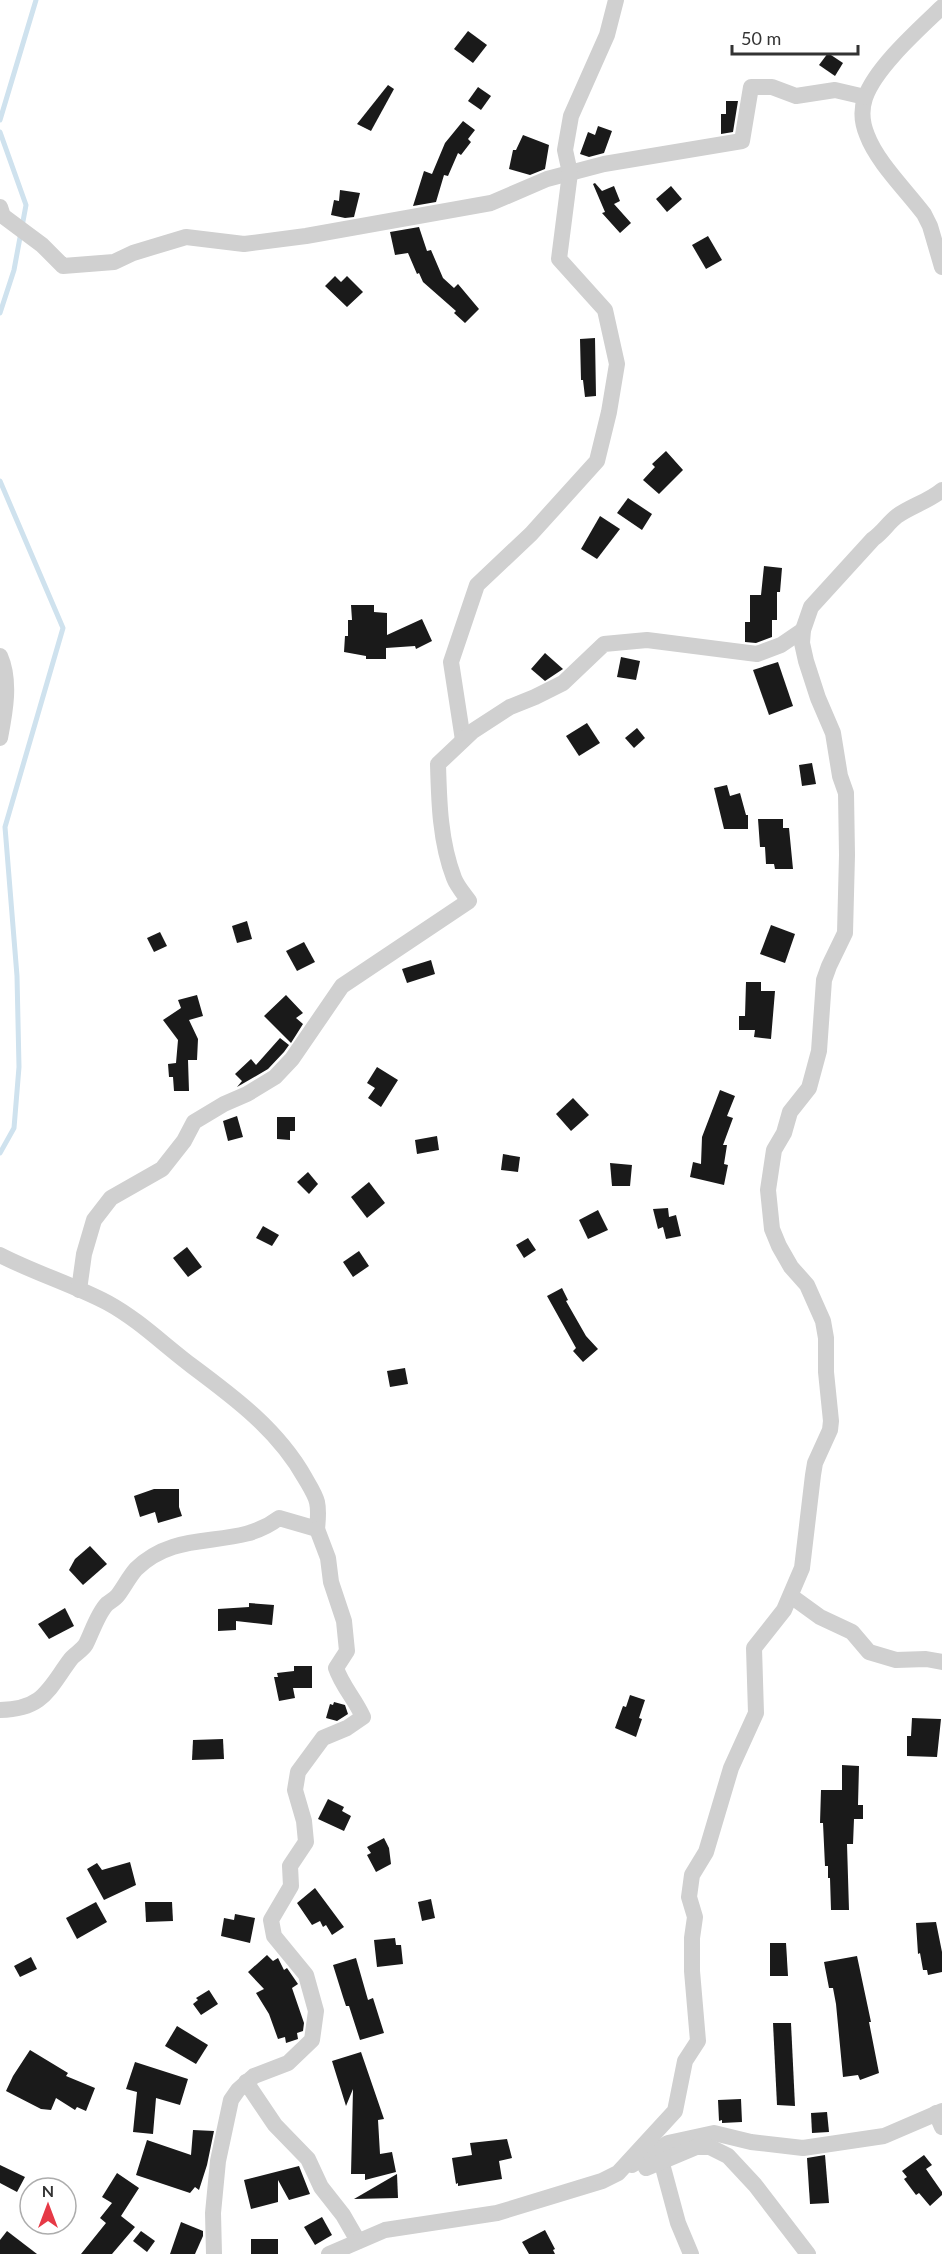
<svg xmlns="http://www.w3.org/2000/svg" width="942" height="2254" font-family="Lato,sans-serif">
  <rect width="100%" height="100%" fill="#fff"/>
  <g fill="none" stroke-linecap="round" stroke-linejoin="round">
    <!-- stream -->
    <g stroke="#cfe2ee" stroke-width="5">
      <polyline points="0,120 36,0"/>
      <polyline points="0,132 26,205 14,270 0,313"/>
      <polyline points="0,481 63,628 5,827 17,976 19,1067 14,1128 0,1153"/>
    </g>
  </g>
  <!-- building -->
  <g fill="#1a1a1a">
    <polygon points="468,31 487,45 473,63 454,49"/>
    <polygon points="828,53 843,63 835,76 819,65"/>
    <polygon points="388,85 394,89 371,131 357,124"/>
    <polygon points="478,87 491,96 481,110 468,101"/>
    <polygon points="726,101 738,101 733,132 721,134 721,114 726,114"/>
    <polygon points="463,121 475,130 468,139 471,142 461,155 458,153 448,176 444,175 436,202 413,206 424,171 432,174 445,143"/>
    <polygon points="598,126 612,131 604,153 589,157 580,154 588,132 595,135"/>
    <polygon points="523,135 549,145 545,169 530,175 509,169 513,150 516,150"/>
    <polygon points="595,183 602,191 614,186 620,201 614,204 631,223 620,233 602,213 605,212 593,184"/>
    <polygon points="671,186 682,199 667,212 656,199"/>
    <polygon points="340,190 360,193 354,217 345,218 331,215 334,200 339,201"/>
    <polygon points="419,227 427,251 431,250 443,278 454,288 458,284 479,309 465,323 454,313 456,311 423,282 419,273 417,274 408,253 395,255 390,232"/>
    <polygon points="708,236 722,260 706,269 692,245"/>
    <polygon points="335,276 341,282 347,276 363,292 347,307 325,286"/>
    <polygon points="595,338 596,396 585,397 583,380 581,380 580,339"/>
    <polygon points="666,451 683,470 659,494 643,480 655,467 652,464"/>
    <polygon points="628,498 652,514 642,530 617,513"/>
    <polygon points="600,516 620,529 597,559 581,549"/>
    <polygon points="764,566 782,568 780,592 777,592 777,620 772,620 772,637 756,643 745,642 745,622 750,622 750,595 761,595"/>
    <polygon points="351,605 374,605 374,612 387,613 387,635 422,619 432,641 416,649 415,646 386,648 386,659 366,659 366,656 344,652 345,636 348,636 348,620 352,620"/>
    <polygon points="545,653 563,669 545,681 531,669"/>
    <polygon points="621,657 640,661 636,680 617,677"/>
    <polygon points="778,662 793,706 769,715 753,670"/>
    <polygon points="587,723 600,743 579,756 566,736"/>
    <polygon points="637,728 645,738 634,748 625,738"/>
    <polygon points="812,763 816,784 802,786 799,765"/>
    <polygon points="727,785 730,796 740,793 746,815 748,815 748,829 724,829 714,788"/>
    <polygon points="758,819 783,819 783,828 789,828 793,869 775,869 774,864 766,864 765,847 760,847"/>
    <polygon points="247,921 252,939 237,943 232,926"/>
    <polygon points="771,925 795,934 785,963 760,954"/>
    <polygon points="160,932 167,946 154,952 147,938"/>
    <polygon points="304,942 315,962 297,971 286,951"/>
    <polygon points="431,960 435,974 407,983 402,969"/>
    <polygon points="746,982 761,982 761,991 775,991 771,1039 754,1037 755,1030 739,1030 739,1016 745,1016"/>
    <polygon points="197,995 203,1016 189,1020 198,1039 197,1060 188,1060 189,1091 174,1091 173,1077 169,1077 168,1064 176,1063 178,1040 163,1020 181,1008 178,1000"/>
    <polygon points="286,995 303,1013 296,1018 303,1024 291,1043 264,1016"/>
    <polygon points="280,1038 289,1045 284,1052 268,1069 237,1087 242,1081 235,1074 251,1059 256,1065"/>
    <polygon points="377,1067 398,1080 381,1107 368,1098 375,1088 367,1083"/>
    <polygon points="720,1090 735,1096 727,1116 733,1118 723,1145 727,1145 724,1164 728,1165 724,1185 690,1177 693,1162 701,1164 702,1137"/>
    <polygon points="573,1098 589,1115 571,1131 556,1114"/>
    <polygon points="237,1116 243,1137 228,1141 223,1121"/>
    <polygon points="277,1117 295,1117 295,1131 290,1131 290,1140 277,1139"/>
    <polygon points="437,1136 439,1150 417,1154 415,1140"/>
    <polygon points="503,1154 520,1157 518,1172 501,1170"/>
    <polygon points="610,1163 632,1165 630,1186 612,1186"/>
    <polygon points="308,1172 318,1184 309,1194 297,1182"/>
    <polygon points="369,1182 385,1203 367,1218 351,1197"/>
    <polygon points="668,1208 669,1217 676,1215 681,1236 666,1239 663,1227 658,1229 653,1209"/>
    <polygon points="598,1210 608,1230 588,1239 579,1220"/>
    <polygon points="263,1226 279,1235 272,1246 256,1238"/>
    <polygon points="528,1238 536,1250 524,1258 516,1245"/>
    <polygon points="187,1247 202,1267 188,1277 173,1258"/>
    <polygon points="359,1251 369,1266 353,1277 343,1262"/>
    <polygon points="562,1288 568,1300 566,1301 586,1336 598,1349 583,1362 573,1351 576,1348 547,1296"/>
    <polygon points="405,1368 408,1384 390,1387 387,1371"/>
    <polygon points="154,1489 179,1489 179,1507 182,1516 158,1523 155,1512 140,1517 134,1496"/>
    <polygon points="90,1546 107,1564 83,1585 69,1570 75,1559"/>
    <polygon points="249,1603 274,1605 272,1625 236,1621 236,1630 218,1631 218,1609 249,1607"/>
    <polygon points="65,1608 74,1626 49,1639 38,1624"/>
    <polygon points="294,1666 312,1666 312,1688 293,1688 295,1698 279,1701 274,1677 278,1677 277,1673 294,1671"/>
    <polygon points="630,1695 645,1700 639,1718 642,1719 636,1737 615,1728 623,1706 626,1707"/>
    <polygon points="334,1702 345,1705 348,1714 337,1721 326,1718 330,1704 333,1705"/>
    <polygon points="912,1718 941,1719 937,1757 907,1756 907,1736 911,1736"/>
    <polygon points="223,1739 224,1759 192,1760 193,1740"/>
    <polygon points="842,1765 859,1766 858,1805 863,1805 863,1819 854,1819 853,1844 847,1844 849,1910 831,1910 830,1878 828,1878 828,1866 825,1866 823,1823 820,1823 821,1790 842,1790"/>
    <polygon points="328,1799 344,1807 342,1811 351,1816 344,1831 318,1819"/>
    <polygon points="384,1838 389,1848 391,1864 376,1872 367,1855 371,1853 367,1847"/>
    <polygon points="130,1862 136,1885 104,1900 87,1869 97,1863 102,1870"/>
    <polygon points="315,1888 344,1927 332,1935 326,1925 323,1927 320,1921 312,1925 297,1903"/>
    <polygon points="431,1899 435,1918 422,1921 418,1902"/>
    <polygon points="96,1902 107,1922 77,1939 66,1918"/>
    <polygon points="145,1902 172,1902 173,1921 146,1922"/>
    <polygon points="235,1914 255,1918 250,1943 221,1936 224,1918 234,1920"/>
    <polygon points="936,1922 942,1952 942,1972 928,1975 927,1970 923,1970 920,1953 918,1954 916,1923"/>
    <polygon points="395,1938 396,1945 401,1945 403,1964 377,1967 374,1940"/>
    <polygon points="770,1943 786,1943 788,1976 770,1976"/>
    <polygon points="267,1955 273,1961 278,1958 284,1970 287,1968 298,1984 292,1988 304,2023 303,2031 297,2033 298,2039 286,2043 285,2037 278,2039 269,2014 256,1993 264,1989 248,1972"/>
    <polygon points="857,1956 871,2022 869,2022 879,2073 860,2080 858,2075 843,2077 836,2004 833,1988 829,1988 824,1962"/>
    <polygon points="31,1957 37,1969 20,1977 14,1966"/>
    <polygon points="356,1958 368,2000 373,1998 384,2033 360,2040 349,2006 346,2006 343,1997 333,1965"/>
    <polygon points="209,1990 218,2004 201,2015 193,2004 198,2000 196,1998"/>
    <polygon points="773,2023 791,2023 795,2106 777,2105"/>
    <polygon points="177,2026 208,2045 196,2064 165,2046"/>
    <polygon points="30,2050 68,2073 66,2076 95,2088 86,2111 77,2107 75,2110 56,2098 51,2110 41,2109 6,2091 13,2076"/>
    <polygon points="361,2052 384,2119 378,2120 380,2154 392,2152 396,2172 365,2180 365,2174 351,2174 353,2089 346,2106 332,2061"/>
    <polygon points="135,2062 188,2079 180,2105 156,2098 153,2134 133,2132 137,2092 126,2089"/>
    <polygon points="741,2099 742,2122 722,2123 722,2120 719,2121 718,2100"/>
    <polygon points="827,2112 829,2132 812,2133 811,2113"/>
    <polygon points="193,2130 214,2131 207,2165 199,2190 195,2187 190,2193 136,2175 147,2140 191,2155"/>
    <polygon points="507,2139 512,2158 499,2161 502,2179 458,2186 458,2183 456,2184 452,2158 472,2155 470,2143"/>
    <polygon points="825,2155 829,2203 810,2204 807,2158"/>
    <polygon points="924,2155 932,2165 926,2169 942,2192 942,2195 930,2206 919,2193 916,2195 904,2179 907,2177 902,2171"/>
    <polygon points="0,2165 25,2177 17,2192 0,2183"/>
    <polygon points="299,2166 310,2194 289,2200 278,2180 278,2202 251,2209 244,2180"/>
    <polygon points="117,2173 139,2188 121,2216 135,2227 112,2254 81,2254 106,2223 100,2218 112,2203 102,2197"/>
    <polygon points="397,2174 398,2198 354,2199"/>
    <polygon points="322,2217 332,2235 315,2245 304,2227"/>
    <polygon points="181,2222 203,2231 203,2236 195,2254 170,2254"/>
    <polygon points="545,2230 555,2249 553,2250 555,2254 529,2254 522,2242"/>
    <polygon points="7,2231 37,2254 0,2254 0,2240"/>
    <polygon points="141,2231 155,2241 147,2252 133,2241"/>
    <rect x="251" y="2239" width="27" height="15"/>
  </g>
  <g fill="none" stroke-linecap="round" stroke-linejoin="round">
    <!-- minor -->
    <g stroke="#d0d0d0" stroke-width="16">
      <path d="M942 7C919 29 875 68 865 98 861 110 862 123 867 135 877 162 906 190 924 214L930 226 942 267"/>
      <polyline points="0,207 3,216 42,245 63,266 114,262 133,253 186,237 244,244 306,236 491,203 547,179 604,164 742,141 751,87 772,87 796,96 835,90 865,97"/>
      <path d="M0 656C11 681 5 712 0 738"/>
      <polyline points="463,740 451,662 477,585 531,534 597,461 609,412 617,364 605,310 559,259 570,173 565,150 571,116 607,35 616,0"/>
      <path d="M0 1255C35 1273 74 1285 108 1303 139 1320 164 1345 192 1366 235 1398 278 1430 305 1478 309 1485 315 1494 317 1502 319 1511 318 1520 317 1529L279 1518C235 1552 180 1526 136 1569 129 1577 124 1587 118 1595 115 1599 111 1601 107 1604 98 1613 92 1632 86 1644 82 1651 74 1654 70 1660 48 1690 43 1709 0 1710"/>
      <path d="M79 1290 84 1254 94 1220 111 1198 162 1169 184 1141 194 1122 224 1104 247 1094 275 1077 292 1059 342 986 469 901C464 894 457 886 454 878 440 842 439 802 438 764L473 731 510 707 535 697 563 683 604 644 647 640 757 654 781 645 803 630"/>
      <polyline points="791,1596 820,1617 852,1632 869,1652 896,1660 926,1659 942,1662"/>
      <polyline points="246,2082 275,2125 308,2159 321,2187 343,2215 358,2241"/>
      <polyline points="936,2113 942,2127"/>
      <polyline points="661,2160 678,2223 691,2254"/>
      <polyline points="632,2165 668,2143 714,2133 751,2142 803,2148 884,2136 942,2111"/>
      <polyline points="646,2168 696,2147 710,2147 728,2156 755,2185 808,2254"/>
      <path d="M214 2254 213 2213 218 2161 231 2100 238 2090 254 2076 288 2063 312 2040 316 2011 306 1975 274 1936 271 1920 291 1886 290 1866 306 1842 304 1821 295 1790 298 1772 323 1738 347 1728 363 1717C355 1699 342 1686 336 1668L347 1651 344 1621 331 1582 328 1558 317 1529"/>
      <path d="M329 2254 385 2230 497 2213 602 2181 618 2173 675 2111 685 2061 698 2041 692 1971V1938L695 1917 689 1897 692 1875 706 1852 731 1768 756 1713 754 1648 784 1610 802 1568 813 1475 815 1463 830 1430 831 1421 826 1372V1338L823 1321 807 1285 791 1267 779 1246 772 1229 768 1190 774 1150 784 1133 790 1112 809 1088 819 1051 824 980 829 966 845 933 847 855 846 793 840 776 833 733 818 698 806 661 802 643 803 630 811 607 873 539C883 532 888 523 897 516 911 506 929 501 942 490"/>
    </g>
  </g>
  <!-- north arrow -->
  <g transform="translate(48 2206)"><circle r="28" fill="#ffffff" stroke="#adadad" stroke-width="1.5"/>
  <path d="M0-4.5L10 22L0 15L-10 22Z" fill="#e63946"/>
  <text y="-9" font-size="16" font-weight="bold" text-anchor="middle" fill="#333333">N</text>
  </g>
  <!-- scale -->
  <path d="M732 45v9h126v-9" fill="none" stroke="#333333" stroke-width="3"/>
  <text x="741" y="45" font-size="18" fill="#333333" stroke="#ffffff" stroke-width="4.5" paint-order="stroke">50 m</text>
</svg>
